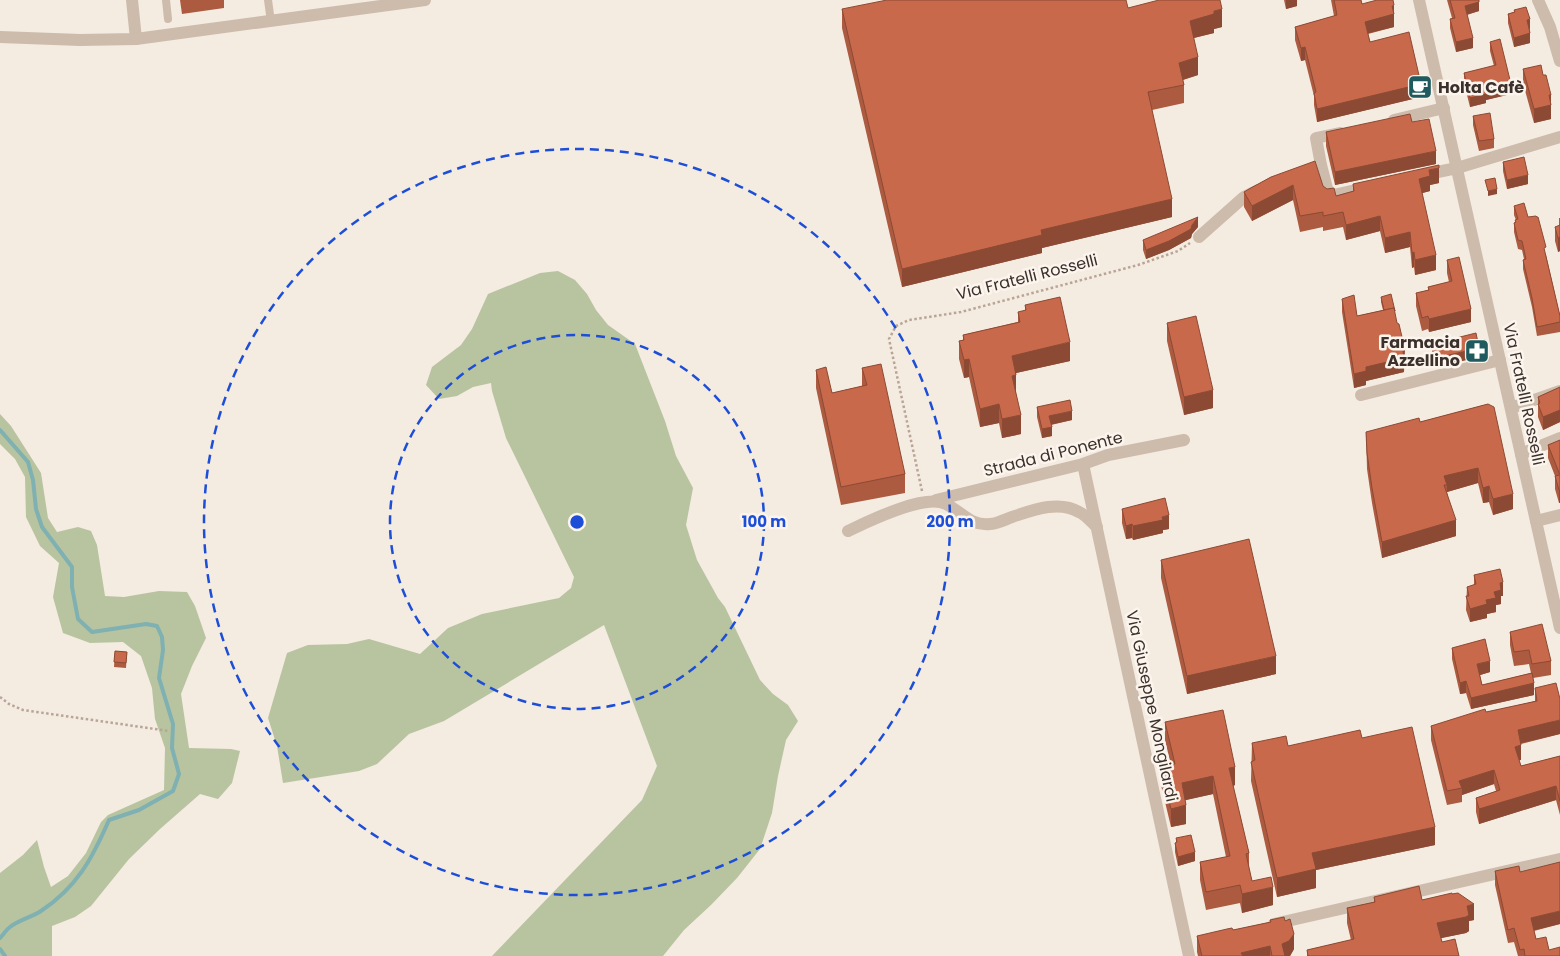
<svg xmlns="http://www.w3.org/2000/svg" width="1560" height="956" font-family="Poppins,sans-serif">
  <rect width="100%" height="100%" fill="#f4ebe1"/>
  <!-- green -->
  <g fill="#b8c4a0">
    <polygon points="558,271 575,280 587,294 596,310 608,325 635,344 665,421 676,456 693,488 686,525 697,560 718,598 725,607 760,680 773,694 788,705 798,721 786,740 778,776 772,813 760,849 737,878 711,905 684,930 663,956 492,956 642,800 657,766 604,625 444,721 409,734 377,764 359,771 283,783 277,746 268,718 287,653 308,645 347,644 369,639 420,654 448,628 482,614 559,598 571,588 574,577 506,438 492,391 491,383 473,387 457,396 439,399 426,385 432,367 461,345 472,329 488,294 540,273"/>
    <polygon points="0,414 11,426 41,473 48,518 57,532 78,527 91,531 97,545 105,596 124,597 159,591 187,592 195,606 206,638 192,666 181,694 189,748 231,749 240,751 232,783 218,799 200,794 160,829 129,859 91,906 75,917 52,926 52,956 0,956 0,873 23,855 37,840 44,867 51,887 68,876 86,853 101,822 108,815 164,790 165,748 155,719 152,688 141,656 123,642 90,643 63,633 53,597 59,563 40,546 26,517 25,477 15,459 0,444"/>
  </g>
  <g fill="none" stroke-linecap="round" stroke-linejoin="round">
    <!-- stream -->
    <g stroke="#7fb0b2" stroke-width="4">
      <path d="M0 430 28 462 33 480 36 509 42 527 72 567V587L78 619 92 632 146 624 157 626 162 637 163 650 159 678 173 724 172 748 179 774 173 791 139 810 109 820C92 859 77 887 41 911 32 917 19 920 10 927 6 930 3 935 0 938"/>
      <polyline points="0,949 5,956"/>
    </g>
    <!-- path -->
    <g stroke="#b9a596" stroke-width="2.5" stroke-dasharray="2.5 2.5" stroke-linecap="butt">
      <polyline points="922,491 889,339 896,326 909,320 961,312 1138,265 1178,251 1190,243"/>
      <polyline points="0,697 9,704 23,710 169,731"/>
    </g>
    <!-- service -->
    <g stroke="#cdbbac" stroke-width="8">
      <polyline points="166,0 168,19"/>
      <polyline points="268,0 271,22"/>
    </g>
    <!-- minor -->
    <g stroke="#cdbbac" stroke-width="12">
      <polyline points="132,0 136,39"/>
      <polyline points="1538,0 1550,27 1560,61"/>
      <polyline points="1394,120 1444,108"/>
      <polyline points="1340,133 1316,138 1321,165 1329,196 1369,187"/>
      <polyline points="1423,175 1457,168 1560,137"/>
      <polyline points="1199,237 1244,197 1258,190"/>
      <polyline points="1361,395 1500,360"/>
      <polyline points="1511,408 1560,391"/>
      <polyline points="1521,454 1560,438"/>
      <polyline points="1083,464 1189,956"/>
      <polyline points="936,500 1083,464 1108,455 1184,440"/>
      <polyline points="1536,521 1560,515"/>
      <path d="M848 531C869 521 925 493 946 504 962 512 970 526 990 524 997 524 1006 519 1012 517 1033 510 1059 500 1079 512 1086 515 1091 522 1097 527"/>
      <polyline points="1274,924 1560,859"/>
    </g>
    <!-- tertiary -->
    <g stroke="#cdbbac" stroke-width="12">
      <polyline points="1419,0 1560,628"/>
      <polyline points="0,37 80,40 136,39 425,0"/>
    </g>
  </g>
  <!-- wall -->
  <g fill="#ac5a40">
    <polygon points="180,0 224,0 224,8 182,14"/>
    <polygon points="1284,0 1297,0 1297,6 1286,9"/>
    <polygon points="1331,0 1361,0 1362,4 1394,18 1394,27 1368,34 1370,42 1421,97 1317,122 1314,105 1314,96 1305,60 1301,61 1295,40 1295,27 1334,16"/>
    <polygon points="1447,0 1479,0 1479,11 1467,15 1473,48 1456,52 1450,28 1450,19 1452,18"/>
    <polygon points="1128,8 1222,27 1214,29 1214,33 1193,38 1198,75 1183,80 1184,85 1184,103 1152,110 1172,217 1042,248 1042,253 902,287 842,28 842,9"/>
    <polygon points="1514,10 1530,28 1530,43 1514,47 1508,23 1508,14 1514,12"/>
    <polygon points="1490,42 1511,94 1486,100 1486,103 1470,107 1464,83 1464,73 1494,66 1490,51"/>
    <polygon points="1523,69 1551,108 1551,119 1534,123 1523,83"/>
    <polygon points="1473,116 1494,139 1494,148 1479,151 1473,125"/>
    <polygon points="1412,122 1436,164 1335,185 1326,146 1326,132"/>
    <polygon points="1503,162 1528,184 1507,189 1503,171"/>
    <polygon points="1271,177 1323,186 1336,196 1353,191 1353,184 1439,183 1430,185 1430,191 1422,193 1436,270 1415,275 1414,267 1412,268 1410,247 1385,253 1380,231 1346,240 1343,227 1323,231 1323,227 1300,232 1293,200 1252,221 1244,207 1244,192"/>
    <polygon points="1514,206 1528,217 1546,255 1560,316 1560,332 1537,336 1532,307 1523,269 1523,260 1524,259 1522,250 1518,249 1514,232 1514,223 1515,222 1516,220 1514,215"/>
    <polygon points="1559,218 1560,218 1560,251 1558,252 1555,241 1555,227 1559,226"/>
    <polygon points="1198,227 1192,234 1191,238 1169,250 1146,259 1143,250 1143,240"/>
    <polygon points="1447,260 1471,322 1429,332 1428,329 1422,331 1416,306 1416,293 1428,290 1428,287 1449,282 1447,273"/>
    <polygon points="1381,297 1405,364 1404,364 1404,372 1366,381 1366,385 1354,388 1342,312 1342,299 1357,316 1383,310 1381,302"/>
    <polygon points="1025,305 1070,361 1016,373 1016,394 1021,434 1002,438 999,423 980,427 969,377 964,378 959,359 959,341 963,340 963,335 1018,322 1018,312 1025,311"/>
    <polygon points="1167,323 1213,408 1184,415 1167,341"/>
    <polygon points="1432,344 1479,357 1436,367 1432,353"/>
    <polygon points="862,368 905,474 905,493 841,505 816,388 816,370 832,393 862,386"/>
    <polygon points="1560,387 1560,422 1543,430 1538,417 1538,397"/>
    <polygon points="1488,404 1513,509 1493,515 1489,502 1483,503 1478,483 1447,492 1456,536 1382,558 1372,503 1367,469 1366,432 1420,422"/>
    <polygon points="1037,407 1072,420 1051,425 1052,436 1042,438 1037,417"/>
    <polygon points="1560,440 1559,503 1555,489 1555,476 1548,458 1548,445"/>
    <polygon points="1122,509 1169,529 1163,530 1163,533 1133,540 1132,538 1126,539 1122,523"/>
    <polygon points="1161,560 1276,674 1187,694 1161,578"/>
    <polygon points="1474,575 1503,596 1501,596 1501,604 1496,605 1496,612 1487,614 1487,618 1470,622 1466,610 1467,587 1474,585"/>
    <polygon points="1510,632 1551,661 1551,675 1533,678 1534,695 1471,709 1466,693 1460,694 1452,659 1452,648 1490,672 1480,675 1482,685 1531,673 1529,664 1514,666 1510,645"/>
    <polygon points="115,651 127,652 126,668 114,667"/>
    <polygon points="1535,688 1560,734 1521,744 1521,760 1519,760 1521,766 1560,756 1560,815 1556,800 1479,824 1476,812 1476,798 1496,791 1494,784 1462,795 1462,802 1447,805 1431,740 1431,726 1535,701"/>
    <polygon points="1165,722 1235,785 1233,786 1249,853 1249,868 1252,881 1273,905 1242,913 1240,903 1206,910 1200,880 1200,862 1226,857 1213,794 1185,800 1186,824 1171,827 1161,785 1161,767 1171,765 1165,740"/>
    <polygon points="1362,738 1435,845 1316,870 1316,888 1277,897 1251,781 1252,743 1288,746"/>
    <polygon points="1176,838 1195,861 1178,866 1175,852 1175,843 1176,843"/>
    <polygon points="1495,871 1520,872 1560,924 1534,931 1536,939 1549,950 1560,956 1518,956 1514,942 1508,943 1495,885"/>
    <polygon points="1452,894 1474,920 1469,921 1469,931 1466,933 1441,938 1442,942 1459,956 1307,956 1307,950 1351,940 1347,923 1347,908 1374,902 1374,897 1422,900"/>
    <polygon points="1270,920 1294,949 1290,956 1198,956 1197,952 1197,936 1233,930 1270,922"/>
  </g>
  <!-- shaded-wall -->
  <g fill="#8c4a34">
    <polygon points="1286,0 1297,0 1297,6 1286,9"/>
    <polygon points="1479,2 1479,11 1465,15 1465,6"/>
    <polygon points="1394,5 1394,27 1365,34 1365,22"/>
    <polygon points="1222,9 1222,27 1214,29 1214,33 1190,39 1190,21 1214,11"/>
    <polygon points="1530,19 1530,28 1527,29 1527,20"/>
    <polygon points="1530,33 1530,43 1514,47 1514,38"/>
    <polygon points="1473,38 1473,48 1456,52 1456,42"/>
    <polygon points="1305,47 1305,60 1301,61 1301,48"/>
    <polygon points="1198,57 1198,75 1179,81 1179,63"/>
    <polygon points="1421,84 1421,97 1317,122 1317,109"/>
    <polygon points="1511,84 1511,94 1486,100 1486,103 1470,107 1470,98 1485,91"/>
    <polygon points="1549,95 1551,95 1551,119 1534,123 1534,109"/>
    <polygon points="1436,151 1436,164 1335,185 1335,172"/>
    <polygon points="1439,168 1439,183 1430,185 1430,191 1419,194 1419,179 1429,170"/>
    <polygon points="1528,175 1528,184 1507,189 1507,180"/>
    <polygon points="1293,185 1293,200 1252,221 1252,206"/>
    <polygon points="1497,189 1497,194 1488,196 1488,191"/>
    <polygon points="1172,199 1172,217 1042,248 1042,253 902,287 902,269 1041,230"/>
    <polygon points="1380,216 1380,231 1346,240 1346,225"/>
    <polygon points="1198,217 1198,227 1192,234 1191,238 1169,250 1146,259 1146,250 1192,225"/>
    <polygon points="1410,232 1410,247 1385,253 1385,238"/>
    <polygon points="1560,237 1560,251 1558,252 1558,238"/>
    <polygon points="1414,252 1414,267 1412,268 1412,253"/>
    <polygon points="1436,255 1436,270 1415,275 1415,260"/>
    <polygon points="1471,309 1471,322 1429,332 1429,319"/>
    <polygon points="1070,342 1070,361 1012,374 1012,356"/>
    <polygon points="1479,348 1479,357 1436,367 1436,358"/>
    <polygon points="1405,350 1404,372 1366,381 1366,385 1354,388 1354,374 1366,367"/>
    <polygon points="969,359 969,377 964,378 964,360"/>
    <polygon points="1016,375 1016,394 1012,376"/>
    <polygon points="1213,390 1213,408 1184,415 1184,397"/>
    <polygon points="999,404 999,423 980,427 980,409"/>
    <polygon points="1560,410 1560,422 1543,430 1543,417"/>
    <polygon points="1072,411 1072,420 1049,425 1049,416"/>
    <polygon points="1021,415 1021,434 1002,438 1002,419"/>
    <polygon points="1052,427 1052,436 1042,438 1042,429"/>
    <polygon points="1478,468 1478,483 1447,492 1447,485 1444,476"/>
    <polygon points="1489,486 1489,502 1483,503 1483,488"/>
    <rect x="1559" y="490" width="1" height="13"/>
    <polygon points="1513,494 1513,509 1493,515 1493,499"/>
    <polygon points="1169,515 1169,529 1163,530 1163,533 1133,540 1133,526"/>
    <polygon points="1456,520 1456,536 1382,558 1382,542"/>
    <polygon points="1132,524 1132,538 1126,539 1126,526"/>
    <polygon points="1503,582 1503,596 1501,596 1501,604 1496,605 1496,612 1487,614 1487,618 1470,622 1470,609 1486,600 1500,583"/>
    <polygon points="1276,656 1276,674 1187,694 1187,676"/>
    <polygon points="1490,661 1490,672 1477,676 1477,664"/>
    <polygon points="1466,681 1466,693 1460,694 1460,683"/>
    <polygon points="1534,683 1534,695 1471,709 1471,698"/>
    <polygon points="1560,720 1560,734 1518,744 1518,730"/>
    <polygon points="1521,745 1521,760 1515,761 1515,747"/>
    <polygon points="1235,767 1235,785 1229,787 1229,768"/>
    <polygon points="1494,770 1494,784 1462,795 1462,788 1459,781"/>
    <polygon points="1213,776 1213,794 1182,801 1182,783"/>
    <polygon points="1556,786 1556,800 1479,824 1479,809"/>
    <polygon points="1186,805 1186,824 1171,827 1171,809"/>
    <polygon points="1435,827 1435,845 1316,870 1316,888 1277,897 1277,878 1312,853"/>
    <polygon points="1195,852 1195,861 1178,866 1178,857"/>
    <polygon points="1273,887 1273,905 1242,913 1242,894"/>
    <polygon points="1474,904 1474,920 1469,921 1469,931 1466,933 1437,939 1437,923 1467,906"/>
    <polygon points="1560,911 1560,924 1531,931 1531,918"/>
    <polygon points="1294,934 1294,949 1290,956 1282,956 1282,944"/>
    <polygon points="1270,946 1270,956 1241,956 1241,953"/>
  </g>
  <!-- building -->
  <g fill="#c8694b" stroke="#8c4a34">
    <polygon points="887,0 1126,0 1128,8 1159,0 1220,0 1222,9 1214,11 1214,14 1190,21 1198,57 1179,63 1184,85 1148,92 1172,199 1041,230 1042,235 902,269 842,9"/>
    <polygon points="1334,0 1361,0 1362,4 1377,0 1393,0 1394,5 1392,6 1394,14 1365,22 1370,42 1409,32 1421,84 1317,109 1314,93 1316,92 1305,47 1301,48 1295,27 1337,15"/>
    <polygon points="1450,0 1479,0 1479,2 1465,6 1473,38 1456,42 1450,19 1455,18"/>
    <polygon points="1526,7 1530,19 1527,20 1530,33 1514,38 1508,14 1515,12 1514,10"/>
    <polygon points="1500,39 1511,84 1485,91 1486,94 1470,98 1464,73 1496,65 1490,42"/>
    <polygon points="1541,65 1543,75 1546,75 1551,95 1549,95 1551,105 1534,109 1523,69"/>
    <polygon points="1490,113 1494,139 1479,141 1473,116"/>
    <polygon points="1410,114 1412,122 1429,119 1436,151 1335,172 1326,132"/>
    <polygon points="1524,157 1528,175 1507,180 1503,162"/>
    <polygon points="1315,161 1323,186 1327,189 1334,188 1336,196 1354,191 1353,184 1439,165 1439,168 1429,170 1430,176 1419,179 1436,255 1415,260 1414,252 1412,253 1410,232 1385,238 1380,216 1346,225 1343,212 1323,216 1323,212 1300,216 1293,185 1252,206 1244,192 1249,189 1271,177"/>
    <polygon points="1495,178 1497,189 1488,191 1485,180"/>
    <polygon points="1524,203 1528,217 1536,216 1537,217 1538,217 1546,247 1544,248 1560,316 1560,322 1537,327 1532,298 1523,260 1526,259 1522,241 1518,240 1514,223 1516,222 1515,220 1518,219 1514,206"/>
    <polygon points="1198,217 1192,225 1191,229 1169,241 1146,250 1143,240"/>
    <polygon points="1560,225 1560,237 1558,238 1555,227"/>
    <polygon points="1459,257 1471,309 1429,319 1428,316 1422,318 1416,293 1429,290 1428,287 1452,281 1447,260"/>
    <polygon points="1391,294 1395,311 1394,308 1384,310 1381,297"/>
    <polygon points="1354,295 1357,316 1394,308 1397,323 1399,324 1405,350 1403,351 1404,358 1366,367 1366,371 1354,374 1342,299"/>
    <polygon points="1060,297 1070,342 1012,356 1016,375 1012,376 1021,415 1002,419 999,404 980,409 969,359 964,360 959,341 964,340 963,335 1020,322 1018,312 1026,310 1025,305"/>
    <polygon points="1196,316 1213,390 1184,397 1167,323"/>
    <polygon points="1476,333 1479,348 1436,358 1432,344"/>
    <polygon points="881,364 905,474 841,487 816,370 826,367 832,393 867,385 862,368"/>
    <polygon points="1560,387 1560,410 1543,417 1538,404 1540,403 1538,397"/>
    <polygon points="1070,400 1072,411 1049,416 1052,427 1042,429 1037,407"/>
    <polygon points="1488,404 1494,407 1513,494 1493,499 1489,486 1483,488 1478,468 1444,476 1447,485 1444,485 1456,520 1382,542 1372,488 1367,453 1366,432 1419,418 1420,422"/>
    <polygon points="1560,440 1560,490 1559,490 1555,476 1560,475 1548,445"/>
    <polygon points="1165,498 1169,515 1162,517 1163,520 1133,526 1132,524 1126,526 1122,509"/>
    <polygon points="1249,539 1276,656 1187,676 1161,560"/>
    <polygon points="1500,569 1503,582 1500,583 1501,590 1494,592 1496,598 1486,600 1487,604 1470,609 1466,596 1469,596 1467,587 1476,584 1474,575"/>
    <polygon points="1542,624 1551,661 1532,664 1529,650 1514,652 1510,632"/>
    <polygon points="1485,639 1490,661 1477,664 1482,685 1532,673 1534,683 1471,698 1466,681 1460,683 1452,648"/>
    <polygon points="115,651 127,652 126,663 114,662"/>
    <polygon points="1556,683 1560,699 1560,720 1518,730 1521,745 1515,747 1521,766 1560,756 1560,801 1556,786 1479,809 1476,798 1500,790 1494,770 1459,781 1462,788 1447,791 1431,726 1485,709 1486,712 1537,701 1535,688"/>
    <polygon points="1223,710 1235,767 1229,768 1249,853 1246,854 1252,881 1271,877 1273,887 1242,894 1240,885 1206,892 1200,862 1230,856 1213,776 1182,783 1186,805 1171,809 1161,767 1175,764 1165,722"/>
    <polygon points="1412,727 1435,827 1312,853 1316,869 1277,878 1251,762 1255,760 1252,743 1286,736 1288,746 1360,730 1362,738"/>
    <polygon points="1191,835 1195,852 1178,857 1175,843 1177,842 1176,838"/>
    <polygon points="1560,862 1560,911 1531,918 1536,939 1546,937 1549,950 1560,947 1560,956 1525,956 1524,949 1520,950 1514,928 1508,930 1495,871 1519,866 1520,872"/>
    <polygon points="1419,886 1422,900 1452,893 1452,894 1458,893 1474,904 1467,906 1469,915 1466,917 1437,923 1442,942 1455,939 1459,956 1308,956 1307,950 1354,939 1347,908 1375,902 1374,897"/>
    <polygon points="1284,917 1285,921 1290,919 1294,934 1289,941 1282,944 1285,956 1272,956 1270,946 1241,953 1243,956 1202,956 1197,936 1227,929 1232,928 1233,930 1271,922 1270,920"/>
  </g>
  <!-- distance rings -->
  <g fill="none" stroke="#1d4ed8" stroke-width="2.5" stroke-dasharray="9 6">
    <circle cx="577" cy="522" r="187"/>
    <circle cx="577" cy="522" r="373"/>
  </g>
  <!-- icons -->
  <defs>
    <symbol id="cafe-square" viewBox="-11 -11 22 22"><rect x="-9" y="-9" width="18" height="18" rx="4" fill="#1f5a5e" stroke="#fbf5ee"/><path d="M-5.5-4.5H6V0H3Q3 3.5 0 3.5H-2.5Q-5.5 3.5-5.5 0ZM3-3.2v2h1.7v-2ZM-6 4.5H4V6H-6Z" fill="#fff"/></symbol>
    <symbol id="pharmacy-square" viewBox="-11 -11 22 22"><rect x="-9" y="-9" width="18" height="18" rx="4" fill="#1f5a5e" stroke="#fbf5ee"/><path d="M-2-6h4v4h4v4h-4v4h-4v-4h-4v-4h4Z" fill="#fff"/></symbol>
  </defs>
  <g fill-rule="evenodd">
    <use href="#cafe-square" x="1406" y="73" width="28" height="28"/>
    <use href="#pharmacy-square" x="1463" y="337" width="28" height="28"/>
  </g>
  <g text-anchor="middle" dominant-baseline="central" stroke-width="5" stroke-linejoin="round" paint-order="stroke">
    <!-- poi labels -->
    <g font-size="16" font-weight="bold" fill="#3b302b" stroke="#fbf5ee" text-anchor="start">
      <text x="1438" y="87">Holta Cafè</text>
      <text x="1460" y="342" text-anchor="end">Farmacia<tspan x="1460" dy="18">Azzellino</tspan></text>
    </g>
    <!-- street labels -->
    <g font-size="16" fill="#3b302b" stroke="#fbf5ee">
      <text transform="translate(1027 277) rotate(-14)">Via Fratelli Rosselli</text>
      <text transform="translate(1524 394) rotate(78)">Via Fratelli Rosselli</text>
      <text transform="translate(1053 454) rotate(-14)">Strada di Ponente</text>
      <text transform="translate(1152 706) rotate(78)">Via Giuseppe Mongilardi</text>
    </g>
  </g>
  <circle cx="577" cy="522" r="8" fill="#1d4ed8" stroke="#fbf5ee" stroke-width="2.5"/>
  <g font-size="15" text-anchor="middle" font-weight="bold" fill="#1d4ed8" stroke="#fbf5ee" stroke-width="5" stroke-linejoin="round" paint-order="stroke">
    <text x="764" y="527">100 m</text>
    <text x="950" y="527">200 m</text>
  </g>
</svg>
